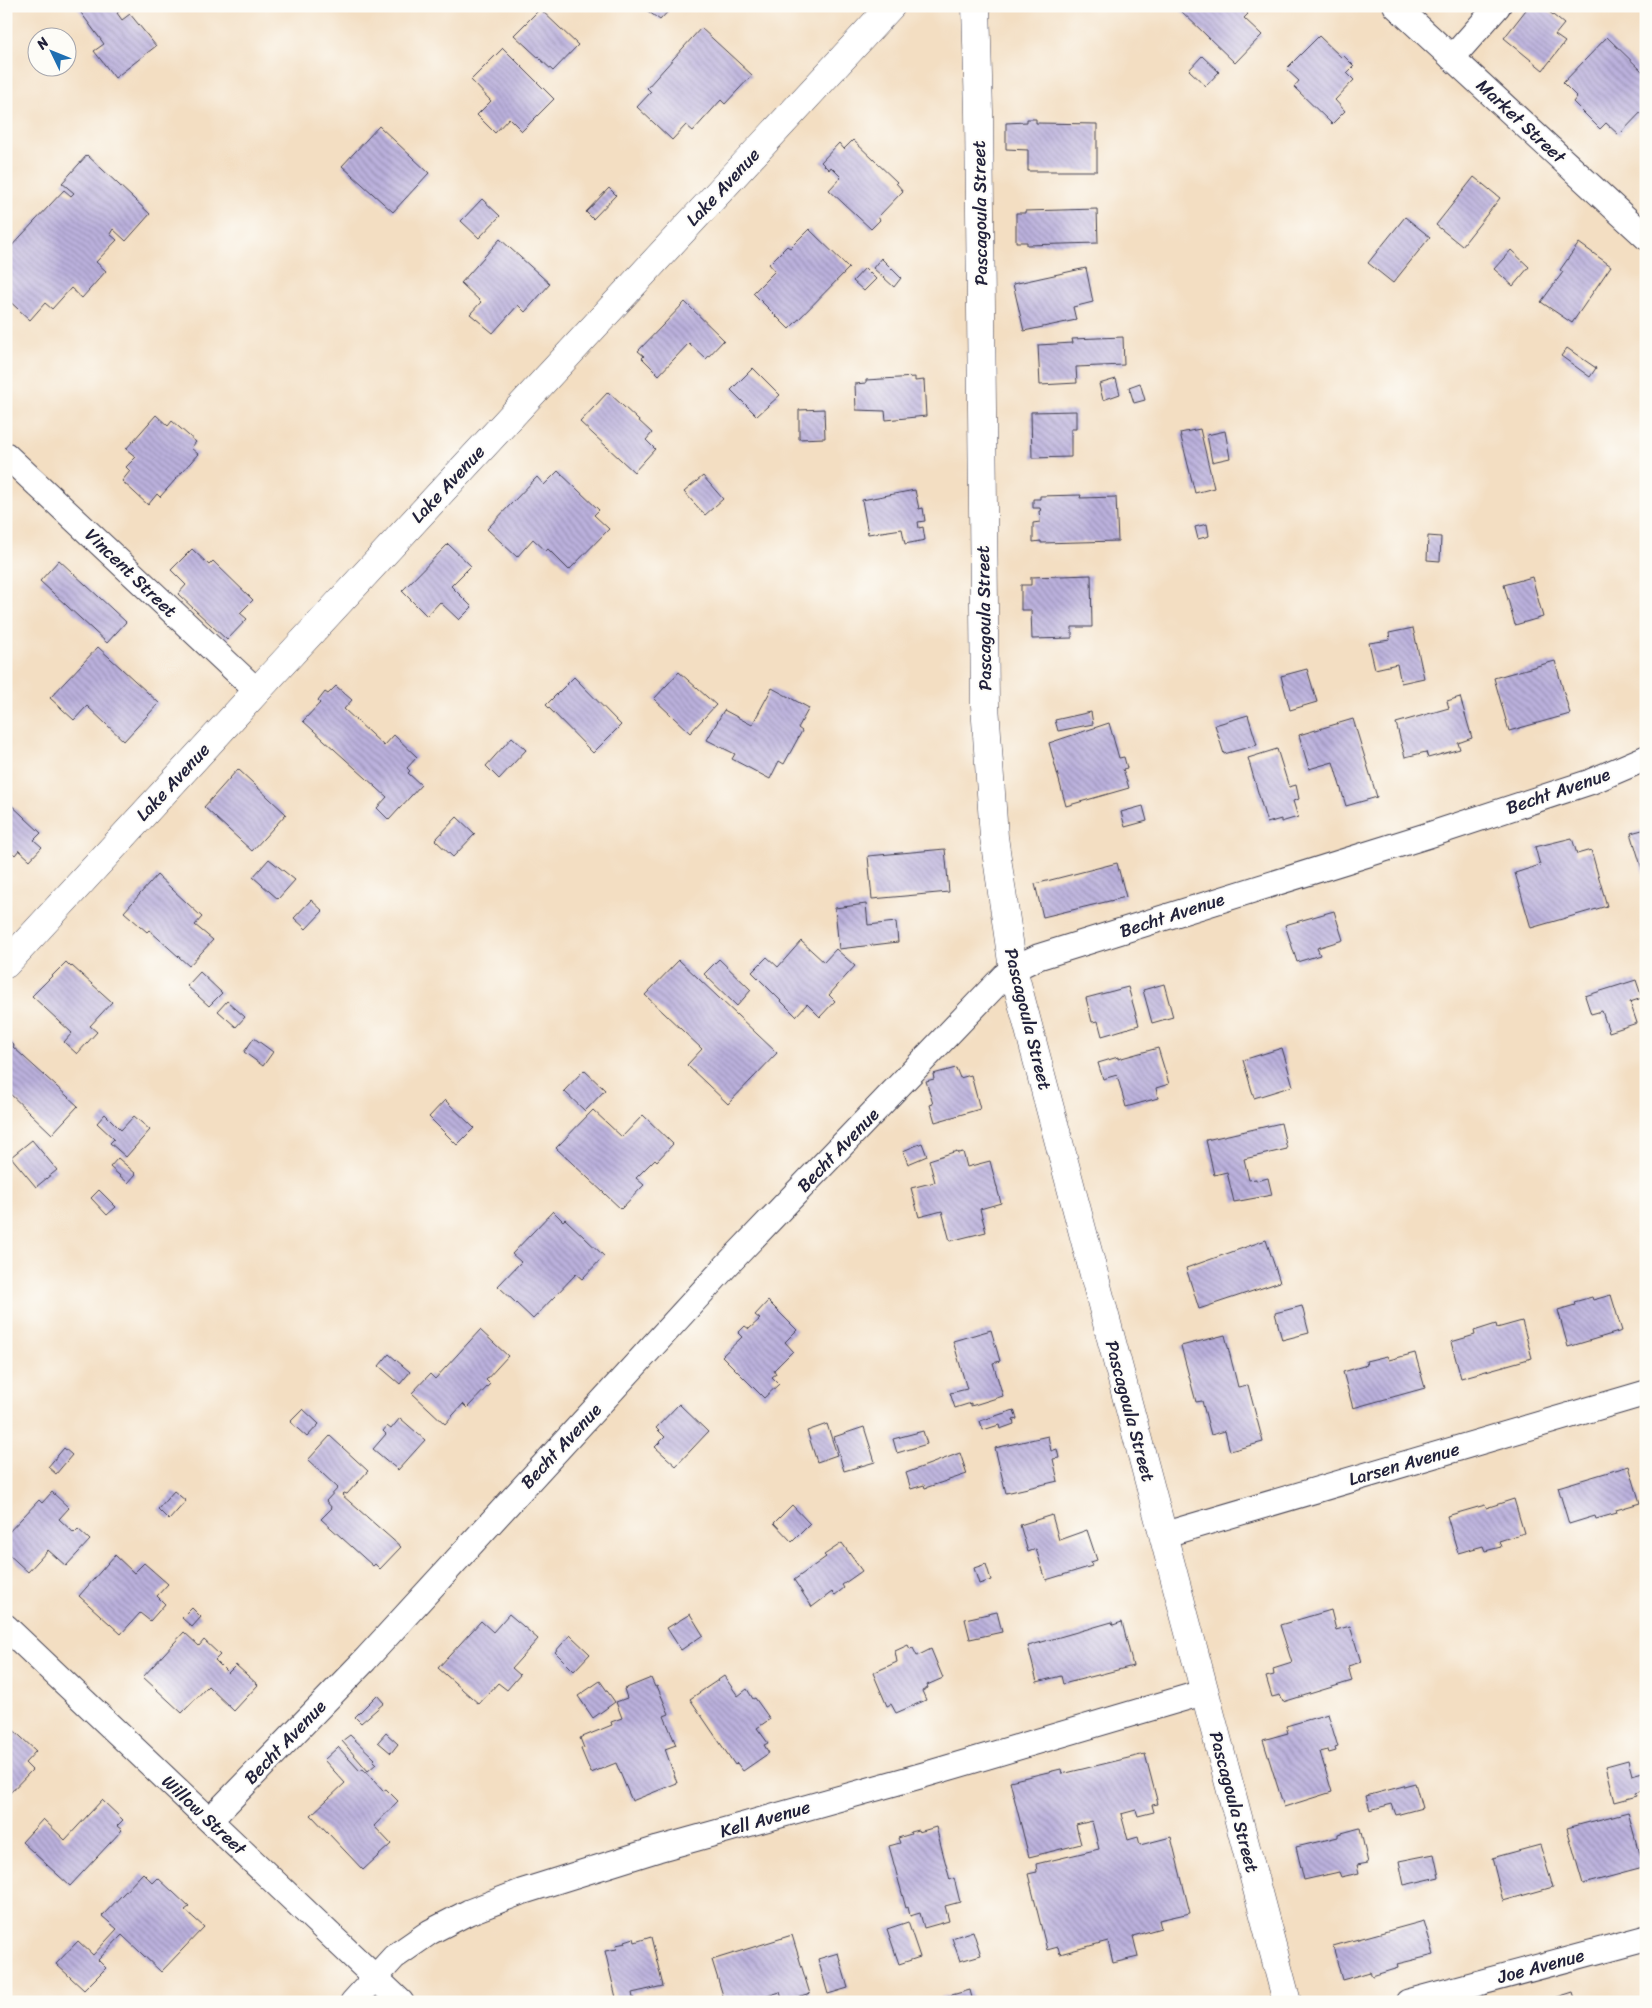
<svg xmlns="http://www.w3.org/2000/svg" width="1652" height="2008" font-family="Sriracha,sans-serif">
  <defs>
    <pattern id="building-back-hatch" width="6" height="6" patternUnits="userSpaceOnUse" patternTransform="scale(1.25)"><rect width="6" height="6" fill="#bbb1dd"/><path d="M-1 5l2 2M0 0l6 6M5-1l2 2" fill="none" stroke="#9890b4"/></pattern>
  </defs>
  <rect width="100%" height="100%" fill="#fdfcf7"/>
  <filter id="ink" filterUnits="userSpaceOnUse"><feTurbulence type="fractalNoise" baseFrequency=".02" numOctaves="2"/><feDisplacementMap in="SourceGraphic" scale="10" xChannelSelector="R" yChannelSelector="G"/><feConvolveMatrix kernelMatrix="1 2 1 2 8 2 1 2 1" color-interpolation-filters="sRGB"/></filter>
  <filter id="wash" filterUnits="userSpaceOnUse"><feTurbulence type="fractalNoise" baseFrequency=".0096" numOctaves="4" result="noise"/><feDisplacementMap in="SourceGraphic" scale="20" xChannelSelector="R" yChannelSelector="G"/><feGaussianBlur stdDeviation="1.12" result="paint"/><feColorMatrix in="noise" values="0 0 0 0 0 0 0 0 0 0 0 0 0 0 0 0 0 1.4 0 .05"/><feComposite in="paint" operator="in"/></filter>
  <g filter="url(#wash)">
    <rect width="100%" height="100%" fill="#f3dec2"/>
    <g id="blocks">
      <!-- building -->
      <g fill="url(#building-back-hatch)">
        <polygon points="76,6 125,6 117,13 122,20 130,14 156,46 115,78 94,51 104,44"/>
        <polygon points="641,6 673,6 660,20"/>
        <polygon points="1179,6 1241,6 1248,14 1244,18 1262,35 1235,63 1178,8"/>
        <polygon points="1529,6 1542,6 1564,24 1555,35 1565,42 1543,70 1504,38"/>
        <polygon points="540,9 578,45 553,71 514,35"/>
        <polygon points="701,28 752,75 725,104 721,100 693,131 686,125 672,140 637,107 651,92 647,88"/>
        <polygon points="1319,36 1342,58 1344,56 1354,66 1347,73 1354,80 1335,100 1345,111 1332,124 1294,87 1299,81 1286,69"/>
        <polygon points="1607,37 1646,75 1646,107 1619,135 1606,123 1600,129 1573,102 1577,97 1563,83"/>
        <polygon points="503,48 554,99 522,131 509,118 495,133 477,115 491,101 471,80"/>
        <polygon points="1202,56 1219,72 1206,86 1189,70"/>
        <polygon points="1027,119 1036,119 1036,123 1097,124 1097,171 1028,171 1028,150 1006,149 1006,123 1027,122"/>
        <polygon points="379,126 429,173 393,212 342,166"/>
        <polygon points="853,140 897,182 896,183 903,191 878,217 880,220 871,229 829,190 841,177 831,167 829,170 821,162 839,143 844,149"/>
        <polygon points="87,155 150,214 126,241 113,229 110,234 117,240 96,262 106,271 82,298 71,288 52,309 45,303 30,320 6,298 6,252 64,190 71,196 74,193 62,183"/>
        <polygon points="1474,177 1500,198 1462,246 1436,225"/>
        <polygon points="609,188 616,195 593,219 586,212"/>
        <polygon points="482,199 500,216 479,238 461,221"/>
        <polygon points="1097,209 1098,243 1027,245 1027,242 1016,242 1016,213 1025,213 1025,211"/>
        <polygon points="1405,217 1430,237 1393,283 1368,263"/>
        <polygon points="809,229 849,268 789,329 753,293 775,271 769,264 787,246 790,248"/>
        <polygon points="500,239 550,284 525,312 518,305 493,333 470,314 481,302 461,283"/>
        <polygon points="1579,243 1611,266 1572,323 1541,302 1563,272 1560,270"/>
        <polygon points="1511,250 1529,267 1513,286 1494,269"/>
        <polygon points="881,258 901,278 894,287 873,268"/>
        <polygon points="865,268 876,279 864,291 853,281"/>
        <polygon points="1086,268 1093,302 1073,307 1076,320 1024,331 1013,284"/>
        <polygon points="685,302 724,340 706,359 689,343 659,375 642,358 644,356 638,351"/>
        <polygon points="1123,337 1124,365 1076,367 1077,383 1040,385 1038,345 1073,343 1072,339"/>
        <polygon points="1567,348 1596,368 1590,377 1561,356"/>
        <polygon points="753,368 780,395 757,416 731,390"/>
        <polygon points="915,377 915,381 924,380 926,416 886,420 885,411 856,410 855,384 866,383 866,380"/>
        <polygon points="1116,379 1120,394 1103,400 1099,384"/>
        <polygon points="1140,383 1145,400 1134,403 1129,387"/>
        <polygon points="608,392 652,433 646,440 655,449 634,472 580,422"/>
        <polygon points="824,409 825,438 799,439 799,410"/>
        <polygon points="1076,411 1076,429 1071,429 1071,457 1032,458 1031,412"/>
        <polygon points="156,415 168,426 172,421 196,442 191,448 198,454 160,497 157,494 148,505 122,481 130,471 126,467 136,457 126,449"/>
        <polygon points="1200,429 1214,488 1195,493 1180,433"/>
        <polygon points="1225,431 1230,458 1212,462 1207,435"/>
        <polygon points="558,471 599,510 594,515 609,529 569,570 548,549 546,551 533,539 517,557 487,529 537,477 544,485"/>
        <polygon points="703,476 723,499 705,515 684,492"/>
        <polygon points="915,490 919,509 923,508 925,521 918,522 919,528 923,527 925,540 905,544 902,529 868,534 862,500"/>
        <polygon points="1081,495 1080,498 1116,497 1118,541 1041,543 1041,541 1033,542 1033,523 1040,522 1039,511 1041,511 1040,508 1033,508 1033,499 1040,499 1040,496"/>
        <polygon points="1207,524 1209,536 1198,539 1195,527"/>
        <polygon points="1428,536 1441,537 1440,561 1427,560"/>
        <polygon points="448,544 471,566 451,586 472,607 459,620 440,602 427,616 402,591"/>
        <polygon points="192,549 209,565 213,561 253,600 240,613 247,619 227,640 178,594 186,585 171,570"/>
        <polygon points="59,560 126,622 107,643 40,581"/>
        <polygon points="1091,575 1092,627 1072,627 1072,638 1032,639 1031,610 1021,610 1021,585 1031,585 1031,577"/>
        <polygon points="1532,577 1543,617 1515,625 1504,585"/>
        <polygon points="1413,628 1424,678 1401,683 1397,664 1375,669 1369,643 1390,640 1389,633"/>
        <polygon points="98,647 159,703 124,741 87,706 74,720 50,698"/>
        <polygon points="1555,661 1570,714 1509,731 1494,678"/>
        <polygon points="1307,669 1317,702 1290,710 1281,676"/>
        <polygon points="679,672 716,705 690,733 654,699"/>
        <polygon points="574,677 621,725 593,753 546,705"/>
        <polygon points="336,686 352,700 344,709 384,746 394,735 417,757 407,768 410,771 408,773 421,785 389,820 377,808 387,797 303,721 320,703 318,701 325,692 328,694"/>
        <polygon points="772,688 809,708 798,728 802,731 784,764 779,761 770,779 732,759 735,754 707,740 724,710 752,725"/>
        <polygon points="1460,697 1472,738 1458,743 1460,749 1428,758 1426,752 1405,757 1396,723 1449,708 1447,701"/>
        <polygon points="1091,712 1093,724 1058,731 1055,720"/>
        <polygon points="1248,715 1257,745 1224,754 1215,725"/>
        <polygon points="1353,719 1377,797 1346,806 1333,762 1309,769 1299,735"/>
        <polygon points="1109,723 1119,758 1124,757 1127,768 1123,769 1129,788 1066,806 1049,743"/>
        <polygon points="512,737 526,750 499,779 486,766"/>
        <polygon points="1277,749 1289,787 1296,785 1299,799 1293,801 1298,817 1281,822 1281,819 1267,823 1248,758"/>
        <polygon points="238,769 286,814 252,851 204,807"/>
        <polygon points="6,800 41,833 34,840 42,847 30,860 19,850 15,855 6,847"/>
        <polygon points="1143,806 1147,821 1125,827 1121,812"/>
        <polygon points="457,817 475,834 453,857 435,840"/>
        <polygon points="1646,829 1646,879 1645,879 1631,833"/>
        <polygon points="1572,838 1577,854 1591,850 1607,906 1531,928 1515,873 1540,865 1535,847"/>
        <polygon points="945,849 949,892 872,899 868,856"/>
        <polygon points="269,859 295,880 278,899 253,877"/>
        <polygon points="1117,863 1126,897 1043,917 1035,884"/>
        <polygon points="157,875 202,917 195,925 213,940 189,966 149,930 147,932 124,912"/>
        <polygon points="311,900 323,911 306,929 294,918"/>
        <polygon points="866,904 868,925 896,922 898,942 839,949 835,908"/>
        <polygon points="1334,911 1343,940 1317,948 1320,955 1297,962 1285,925"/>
        <polygon points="801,941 824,962 836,949 855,966 829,995 835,1001 820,1017 807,1004 796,1016 752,972 767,957 778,967"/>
        <polygon points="719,959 751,990 737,1006 704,974"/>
        <polygon points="679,960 777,1053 728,1104 687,1065 702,1049 645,995"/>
        <polygon points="66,962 71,967 72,966 112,1002 90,1026 97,1032 77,1054 64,1042 72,1033 32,996"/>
        <polygon points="200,972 222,993 209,1006 187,986"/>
        <polygon points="1636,980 1642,998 1630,1002 1637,1023 1609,1032 1602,1011 1591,1014 1585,996"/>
        <polygon points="1164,984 1173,1017 1152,1023 1143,990"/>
        <polygon points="1128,987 1139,1025 1102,1036 1098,1021 1092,1022 1086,998"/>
        <polygon points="227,1001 245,1017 236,1027 218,1011"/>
        <polygon points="6,1038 14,1045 13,1047 78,1106 52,1134 6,1090"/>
        <polygon points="254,1038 273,1052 263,1066 244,1052"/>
        <polygon points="1158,1048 1169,1084 1156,1088 1158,1098 1126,1107 1117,1075 1103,1079 1098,1063 1118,1057 1118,1059"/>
        <polygon points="1282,1048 1293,1086 1254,1098 1243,1060"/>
        <polygon points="956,1068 960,1078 971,1075 980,1109 935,1122 930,1105 933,1104 926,1081 934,1079 933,1074"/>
        <polygon points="584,1070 605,1090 585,1111 564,1091"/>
        <polygon points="445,1100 474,1128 457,1145 429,1117"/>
        <polygon points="593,1110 622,1137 643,1115 673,1144 657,1161 655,1159 636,1178 644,1185 621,1209 556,1148"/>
        <polygon points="105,1114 121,1130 134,1116 150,1130 126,1157 110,1143 114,1139 97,1123"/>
        <polygon points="1281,1123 1287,1149 1244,1159 1249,1180 1256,1179 1256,1181 1268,1178 1272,1195 1234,1202 1227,1172 1214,1175 1206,1140"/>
        <polygon points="32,1140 57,1170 36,1187 11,1157"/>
        <polygon points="922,1143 927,1156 908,1164 903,1151"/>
        <polygon points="957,1151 958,1153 963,1152 967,1167 990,1161 1001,1203 980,1209 986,1232 950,1241 942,1211 919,1217 911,1188 935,1182 929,1160"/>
        <polygon points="118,1158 136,1174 128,1183 110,1167"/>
        <polygon points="99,1190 116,1207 107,1215 91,1198"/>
        <polygon points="553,1211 563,1221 565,1219 604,1256 582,1279 576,1274 533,1319 498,1286 521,1262 512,1254"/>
        <polygon points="1266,1240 1280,1282 1199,1309 1186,1268"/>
        <polygon points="1611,1295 1622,1331 1568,1347 1558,1310 1575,1305 1574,1302 1592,1297 1593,1300"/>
        <polygon points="768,1301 797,1330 785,1342 793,1351 774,1370 776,1374 772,1377 779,1384 764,1398 722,1356 742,1337 738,1333 745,1326 749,1329 760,1319 755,1315"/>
        <polygon points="1302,1306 1309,1333 1282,1340 1275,1313"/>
        <polygon points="1522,1321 1532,1358 1461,1378 1451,1342 1475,1335 1474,1331 1496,1324 1497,1328"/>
        <polygon points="480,1330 508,1356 486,1380 490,1384 467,1408 463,1404 445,1424 412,1393 430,1374 435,1379"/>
        <polygon points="991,1330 1000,1361 993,1363 1003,1396 971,1406 971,1403 955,1408 950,1393 967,1389 953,1341"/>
        <polygon points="1225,1335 1238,1387 1248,1385 1263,1442 1230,1451 1225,1431 1211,1435 1202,1401 1196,1402 1181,1346"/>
        <polygon points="1415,1353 1425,1388 1353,1408 1343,1372 1367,1365 1366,1361 1387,1356 1389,1360"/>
        <polygon points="389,1354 410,1372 400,1384 379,1366"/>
        <polygon points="679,1404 708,1432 676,1466 655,1447 665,1437 656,1428"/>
        <polygon points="303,1409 319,1424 307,1437 290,1422"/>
        <polygon points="1014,1410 1017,1419 1013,1420 1014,1424 1000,1429 999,1425 983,1430 980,1421"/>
        <polygon points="400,1418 425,1440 398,1470 373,1449 386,1434 383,1431 387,1426 391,1429"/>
        <polygon points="827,1424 837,1455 817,1462 807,1431"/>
        <polygon points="864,1427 875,1462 844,1471 834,1437"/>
        <polygon points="923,1431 927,1444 897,1453 893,1439"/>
        <polygon points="330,1436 368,1471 347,1494 344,1493 342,1495 401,1547 380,1569 375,1564 373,1566 321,1519 332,1508 326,1501 338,1488 308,1460"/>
        <polygon points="1048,1436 1051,1451 1057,1449 1059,1458 1053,1459 1058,1481 1006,1493 995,1448"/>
        <polygon points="64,1448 72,1455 56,1474 48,1467"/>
        <polygon points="960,1453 967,1474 925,1488 924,1485 911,1489 906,1473"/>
        <polygon points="1629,1466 1640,1503 1616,1510 1617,1513 1596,1519 1595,1516 1569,1524 1558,1487"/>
        <polygon points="174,1491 186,1501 169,1520 158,1509"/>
        <polygon points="52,1492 69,1508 59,1519 74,1533 78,1529 90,1540 66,1566 48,1550 28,1572 6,1552 6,1535 39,1500 42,1503"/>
        <polygon points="1514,1499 1524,1533 1499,1541 1501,1547 1485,1551 1483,1546 1458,1553 1447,1516 1485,1505 1486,1508"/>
        <polygon points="792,1505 810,1524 792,1542 774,1523"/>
        <polygon points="1052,1515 1059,1540 1087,1530 1097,1560 1091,1562 1092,1566 1046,1580 1036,1549 1028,1552 1020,1525"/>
        <polygon points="842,1543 862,1571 842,1585 844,1588 835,1595 832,1592 812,1607 794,1580 826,1557 824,1555"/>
        <polygon points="115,1555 134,1573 144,1563 168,1584 157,1596 165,1604 150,1621 140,1613 121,1634 79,1596"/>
        <polygon points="986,1564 991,1580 979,1584 974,1568"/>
        <polygon points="192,1608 201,1617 192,1627 182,1618"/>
        <polygon points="1331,1610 1336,1630 1350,1626 1361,1662 1348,1666 1352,1681 1283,1702 1280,1695 1272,1697 1266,1677 1274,1675 1273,1669 1292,1663 1280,1625"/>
        <polygon points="997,1612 1002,1632 970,1639 965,1619"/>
        <polygon points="509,1614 538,1639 512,1668 520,1675 507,1690 498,1683 479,1704 438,1668 481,1621 493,1632"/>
        <polygon points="690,1614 703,1635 681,1650 667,1628"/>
        <polygon points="1112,1622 1113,1625 1122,1622 1133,1666 1063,1684 1061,1676 1037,1682 1028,1646"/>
        <polygon points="184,1632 199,1646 204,1640 220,1655 215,1660 228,1673 236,1665 258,1685 234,1711 208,1686 182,1713 143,1677"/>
        <polygon points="570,1635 590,1654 574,1671 555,1652"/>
        <polygon points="908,1645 910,1649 913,1648 917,1656 931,1649 943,1678 927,1685 928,1688 922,1691 926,1700 896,1713 891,1704 887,1706 873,1673 897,1662 895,1651"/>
        <polygon points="724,1676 738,1696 747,1689 753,1699 755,1698 770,1719 757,1728 768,1743 764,1745 769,1753 743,1771 737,1763 735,1765 690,1699"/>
        <polygon points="651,1678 655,1687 657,1686 669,1714 664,1716 676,1745 665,1749 677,1783 632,1801 616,1763 591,1773 581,1749 584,1748 580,1738 612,1725 611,1722 622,1718 616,1702 627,1698 624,1689"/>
        <polygon points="600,1681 615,1702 593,1718 578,1696"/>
        <polygon points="377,1695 384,1703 361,1723 355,1717"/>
        <polygon points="1328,1714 1338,1747 1335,1748 1336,1751 1329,1753 1328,1750 1320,1752 1332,1792 1284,1807 1263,1740 1288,1733 1286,1726"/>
        <polygon points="6,1718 10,1721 7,1724 36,1751 25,1763 32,1770 6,1797"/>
        <polygon points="386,1733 398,1744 391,1753 378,1742"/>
        <polygon points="350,1735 375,1759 373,1761 376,1764 368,1771 342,1741"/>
        <polygon points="338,1747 360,1771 363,1769 383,1791 386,1789 398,1801 374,1826 391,1844 363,1870 311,1815 345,1783 324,1760"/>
        <polygon points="1145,1754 1158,1804 1152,1805 1154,1812 1138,1816 1136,1810 1121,1814 1128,1840 1138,1837 1140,1845 1171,1837 1190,1913 1159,1920 1161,1928 1133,1936 1138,1957 1113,1963 1108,1941 1060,1954 1058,1947 1047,1950 1028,1874 1037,1872 1036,1864 1099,1849 1092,1821 1076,1825 1081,1844 1029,1857 1010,1781 1061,1769 1062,1774"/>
        <polygon points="1628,1760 1632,1775 1646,1771 1646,1790 1636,1793 1637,1796 1615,1802 1606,1766"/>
        <polygon points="1415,1783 1422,1808 1396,1815 1392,1804 1370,1810 1366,1796"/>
        <polygon points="102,1800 123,1820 117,1826 122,1830 70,1886 22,1842 43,1819 65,1840"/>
        <polygon points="1628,1812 1643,1868 1583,1884 1567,1828"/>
        <polygon points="936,1827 950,1880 954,1878 960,1902 945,1906 949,1921 924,1928 920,1913 910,1916 908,1907 906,1908 889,1846 900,1843 898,1838 911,1834 910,1832 918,1830 919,1832"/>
        <polygon points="1360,1828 1368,1863 1357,1865 1359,1873 1341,1877 1339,1872 1304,1880 1296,1847 1338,1837 1338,1834"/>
        <polygon points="1540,1845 1553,1887 1503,1901 1492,1858"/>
        <polygon points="1434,1854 1439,1877 1404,1885 1399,1861"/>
        <polygon points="143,1873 153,1883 158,1878 189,1907 185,1910 204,1927 161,1972 122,1935 98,1960 106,1968 84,1990 56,1964 78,1941 93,1955 117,1929 102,1916"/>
        <polygon points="1424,1921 1434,1955 1397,1964 1398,1968 1372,1976 1370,1972 1342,1980 1333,1946"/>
        <polygon points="908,1922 920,1957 899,1964 887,1929"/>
        <polygon points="973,1931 981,1955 960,1961 952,1938"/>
        <polygon points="792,1935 810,1994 785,2002 783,2002 780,1992 748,2002 725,2002 712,1960"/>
        <polygon points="651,1937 663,1986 632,1993 634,2002 617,2002 605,1951 617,1949 616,1945 626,1943 625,1941 634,1938 635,1942"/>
        <polygon points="838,1953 848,1988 828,1994 818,1959"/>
        <polygon points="970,1990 973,2002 942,2002 941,1998"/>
        <polygon points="1573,1992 1576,2002 1545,2002 1545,2001"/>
      </g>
    </g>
  </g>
  <g filter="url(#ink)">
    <use href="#blocks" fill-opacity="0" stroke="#413e4f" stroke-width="1"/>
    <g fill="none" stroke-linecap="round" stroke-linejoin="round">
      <defs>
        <g id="minor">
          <polyline points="1396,6 1646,237"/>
          <polyline points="1452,58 1498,6"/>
          <polyline points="6,455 257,691"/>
          <polyline points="1163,1535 1646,1393"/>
          <polyline points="6,1627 401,2002"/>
          <polyline points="210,1820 365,1660 726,1266 1004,976 1013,969 1038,957 1429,835 1590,782 1646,758"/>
          <polyline points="353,2002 394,1957 430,1932 469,1912 521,1892 658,1849 927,1774 1205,1692"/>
          <polyline points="1408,2002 1646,1938"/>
        </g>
        <g id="tertiary">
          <polyline points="976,6 979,112 985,705 994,837 1013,969 1287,2002"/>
          <polyline points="6,964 257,691 891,6"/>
        </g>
      </defs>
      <!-- minor casing -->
      <use href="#minor" stroke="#413e4f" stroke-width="27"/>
      <!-- tertiary casing -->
      <use href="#tertiary" stroke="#413e4f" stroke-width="29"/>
      <!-- minor -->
      <use href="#minor" stroke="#fff" stroke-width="25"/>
      <!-- tertiary -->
      <use href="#tertiary" stroke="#fff" stroke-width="28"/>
    </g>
  </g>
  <g text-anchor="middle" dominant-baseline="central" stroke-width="4" stroke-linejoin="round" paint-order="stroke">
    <!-- street labels -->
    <g font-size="18" fill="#22223b" stroke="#fdfcf7">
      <text transform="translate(1521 121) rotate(43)">Market Street</text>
      <text transform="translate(723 187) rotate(-47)">Lake Avenue</text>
      <text transform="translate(980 213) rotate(-91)">Pascagoula Street</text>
      <text transform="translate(448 484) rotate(-47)">Lake Avenue</text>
      <text transform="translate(131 573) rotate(44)">Vincent Street</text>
      <text transform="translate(984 618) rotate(-91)">Pascagoula Street</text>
      <text transform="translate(173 782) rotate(-47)">Lake Avenue</text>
      <text transform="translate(1558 791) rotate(-19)">Becht Avenue</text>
      <text transform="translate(1172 915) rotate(-18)">Becht Avenue</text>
      <text transform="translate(1028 1019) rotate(76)">Pascagoula Street</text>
      <text transform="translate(838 1150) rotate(-46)">Becht Avenue</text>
      <text transform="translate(1130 1411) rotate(75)">Pascagoula Street</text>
      <text transform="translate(561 1446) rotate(-47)">Becht Avenue</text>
      <text transform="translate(1404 1464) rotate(-16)">Larsen Avenue</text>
      <text transform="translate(285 1742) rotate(-46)">Becht Avenue</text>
      <text transform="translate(1234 1802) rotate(75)">Pascagoula Street</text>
      <text transform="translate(204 1815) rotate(43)">Willow Street</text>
      <text transform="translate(765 1819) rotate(-16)">Kell Avenue</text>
      <text transform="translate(1541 1966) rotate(-15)">Joe Avenue</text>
    </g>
  </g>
  <!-- margin -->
  <rect width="1652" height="2008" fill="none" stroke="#fdfcf7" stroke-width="25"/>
  <!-- north arrow -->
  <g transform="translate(52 52) rotate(313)"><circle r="24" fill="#fdfcf7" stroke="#a5a5ac"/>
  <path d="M0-4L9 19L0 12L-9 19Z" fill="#1f6fb2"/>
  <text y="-8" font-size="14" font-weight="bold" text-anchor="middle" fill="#22223b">N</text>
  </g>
</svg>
